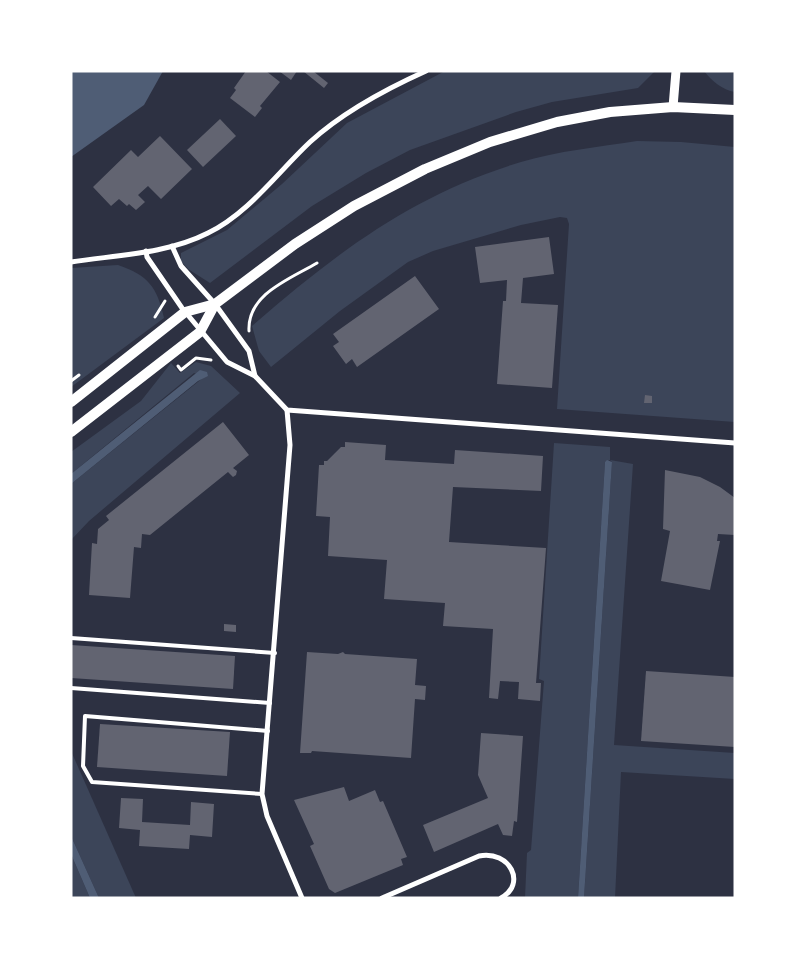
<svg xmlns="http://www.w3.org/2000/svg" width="806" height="969" font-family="'Open Sans',sans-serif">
  <rect width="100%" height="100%" fill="#2d3142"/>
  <!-- green -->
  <g fill="#3c4559">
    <polygon points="445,71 655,71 638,88 552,102 516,112 410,150 366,173 312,206 210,283 188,269 181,261 181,253 227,230 282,184 347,123"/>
    <path d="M704 71 735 73V92C722 90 712 81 704 71Z"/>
    <path d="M637 141 681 142 735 147V422L557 409 569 224 567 218 560 217 521 225 433 251 408 262 340 311 271 367 259 351 252 326C336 253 412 195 521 162 558 151 598 147 637 141Z"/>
    <path d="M118 265C148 275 157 287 164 318L71 387V268Z"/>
    <polygon points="196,362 211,366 240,393 89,521 71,540 71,484 204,377 194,373 71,474 71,452 141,401 171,363 180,373"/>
    <polygon points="554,443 610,447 610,460 633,464 614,745 735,753 735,779 621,772 615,898 584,898 612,462 610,460 605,462 578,898 525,898 527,853 531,850 544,681 539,679"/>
    <polygon points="71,751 136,898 99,898 71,836"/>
    <polygon points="71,854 90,898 71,898"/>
  </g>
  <!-- water -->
  <g fill="#4f5d75">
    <polygon points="71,71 163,71 144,105 71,157"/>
    <polygon points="200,370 207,372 208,376 198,381 71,484 71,474"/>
    <polygon points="607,460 612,462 584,898 578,898 605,462"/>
    <polygon points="71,836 99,898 90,898 71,854"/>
  </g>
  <!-- building -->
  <g fill="#626471">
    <polygon points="246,71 266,71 280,82 260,106 262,108 255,117 230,98 236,90 234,88"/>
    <polygon points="279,71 297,71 291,80"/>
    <polygon points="303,71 313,71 328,83 324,88"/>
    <polygon points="220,119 236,136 203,167 187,150"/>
    <polygon points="160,136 192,169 161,199 148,186 138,195 145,202 136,210 129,204 127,206 119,199 111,206 93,187 131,150 138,157"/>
    <polygon points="549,237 554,274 523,278 521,303 558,305 552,388 497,384 503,301 506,301 507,280 480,283 475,247"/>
    <polygon points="415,276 439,309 357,367 352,359 346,364 333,346 339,342 333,334"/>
    <polygon points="645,395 652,396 652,403 644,403"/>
    <polygon points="223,422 249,455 233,468 237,471 236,475 233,477 228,472 150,535 142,534 141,548 134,547 130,598 89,595 92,543 97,544 98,529 109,520 106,516"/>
    <polygon points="345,442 386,445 385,460 454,464 455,450 543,456 541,491 453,487 449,542 546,548 536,683 541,683 540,701 518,699 519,682 500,681 498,699 489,698 493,629 443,626 445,603 384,599 387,560 328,556 330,517 316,516 319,465 324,465 324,461 327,461 341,447 345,447"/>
    <polygon points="665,470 700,477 720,487 735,498 735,535 718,534 717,541 720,541 710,590 661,581 670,531 663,529"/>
    <polygon points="224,624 236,625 236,632 224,631"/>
    <polygon points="71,645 235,656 233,689 71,678"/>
    <polygon points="307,652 338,654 343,652 345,654 417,659 415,685 426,686 425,700 415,699 411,758 312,751 311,753 300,753"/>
    <polygon points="646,671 735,677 735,747 641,741"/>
    <polygon points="100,724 230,732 227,776 97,767"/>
    <polygon points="481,733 523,736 517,822 514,821 512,836 503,835 498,824 434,852 423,825 488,798 478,775"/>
    <polygon points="344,787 349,801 375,790 380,802 383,801 407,857 401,859 403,865 335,893 329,889 310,846 314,844 294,800"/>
    <polygon points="121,798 143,799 142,822 190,825 191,802 214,804 212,837 190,835 189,849 139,846 140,830 119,828"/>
  </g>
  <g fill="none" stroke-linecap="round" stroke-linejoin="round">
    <!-- path -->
    <g stroke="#fff" stroke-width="3">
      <polyline points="155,317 165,301"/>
      <path d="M249 331C247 294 290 279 317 263"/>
      <polyline points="178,366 181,370 196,358 211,360"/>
      <polyline points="71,381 79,375"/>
    </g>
    <!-- service -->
    <g stroke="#fff" stroke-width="4">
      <polyline points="71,638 275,653"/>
      <polyline points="71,688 270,703"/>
      <polyline points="262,794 92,782 83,766 85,716 268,731"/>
    </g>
    <!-- minor -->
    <g stroke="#fff" stroke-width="5">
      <polyline points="172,246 181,266 215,304 249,351 255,376"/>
      <polyline points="146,251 147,257 182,308 227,362 255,376 287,410 735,443"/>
      <path d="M71 262C116 255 167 254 208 233 248 214 278 172 310 142 343 112 386 89 426 71"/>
      <polyline points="287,410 290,445 262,794 267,816 302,898"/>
      <path d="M382 898 479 856C510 850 527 884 501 898"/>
    </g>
    <!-- tertiary -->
    <polyline stroke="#fff" stroke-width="9" points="673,107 676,71"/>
    <!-- secondary -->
    <g stroke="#fff" stroke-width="10">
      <polyline points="71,402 185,312 215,304 295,244 354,206 425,169 490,142 557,122 610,112 673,107 735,110"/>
      <polyline points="71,432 200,332 215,304"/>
    </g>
  </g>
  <!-- border -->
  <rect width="806" height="969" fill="none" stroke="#ffffff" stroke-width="145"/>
</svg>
